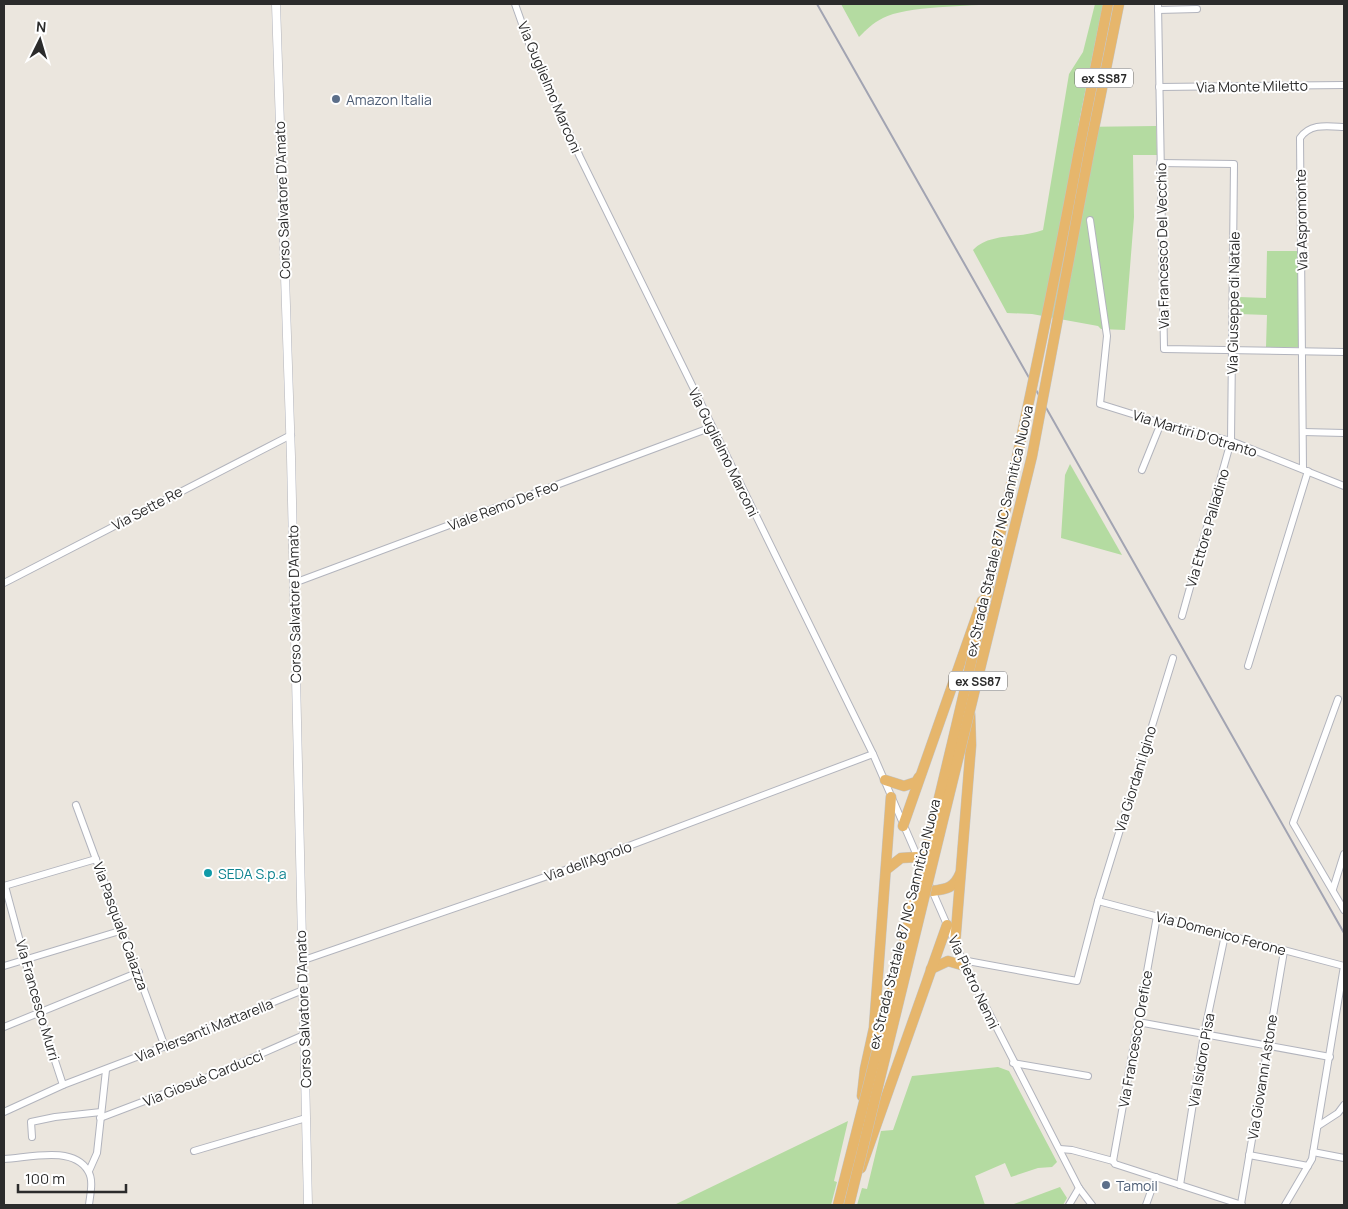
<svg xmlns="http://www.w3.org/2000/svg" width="1348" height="1209" font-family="Manrope,sans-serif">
  <rect width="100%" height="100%" fill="#ebe6de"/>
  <!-- green -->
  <g fill="#b4dba1">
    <path d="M841 4H998C971 6 905 6 883 18 873 23 866 30 859 37Z"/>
    <path d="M1095 4H1103L1078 127 1156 126 1157 155H1133L1134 217 1125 330 1101 329 1098 326 1032 314 1007 313 973 250C990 232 1021 239 1043 230L1069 74 1083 52Z"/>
    <polygon points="1267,251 1300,251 1300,347 1266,347 1267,315 1239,314 1239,297 1266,298"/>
    <polygon points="1070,464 1122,555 1061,538 1065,475"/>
    <polygon points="998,1067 1009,1071 1057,1162 1052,1167 1038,1168 1011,1177 1005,1163 975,1176 985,1205 857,1205 862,1188 867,1189 881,1131 893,1130 912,1076"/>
    <polygon points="848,1121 834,1181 837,1182 831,1205 674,1205"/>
    <polygon points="1060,1187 1067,1198 1063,1205 1011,1205"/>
  </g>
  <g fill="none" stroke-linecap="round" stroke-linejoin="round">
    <defs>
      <g id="minor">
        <polyline points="515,4 531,49 580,157 873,754 918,858"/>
        <polyline points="1158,4 1164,349 1344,352"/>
        <polyline points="1158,10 1197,9"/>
        <polyline points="1159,87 1344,85"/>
        <polyline points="1160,163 1234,164 1231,441 1182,616"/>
        <polyline points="1090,220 1107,336 1100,404 1161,423 1231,441 1344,486"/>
        <polyline points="1303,432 1344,433"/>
        <path d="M1303 469 1300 138C1310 123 1327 126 1344 127"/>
        <polyline points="1142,470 1161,423"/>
        <polyline points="4,583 291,435"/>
        <polyline points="294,583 712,427"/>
        <polyline points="1248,666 1308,471"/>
        <polyline points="1338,699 1293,823 1344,910"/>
        <polyline points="76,805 165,1047"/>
        <polyline points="4,886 96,859"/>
        <polyline points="5,886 39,1012 63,1085"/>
        <polyline points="931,888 965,966 1079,1188 1092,1205"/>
        <polyline points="1333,889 1344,854"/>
        <polyline points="1098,901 1344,966 1312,1159 1285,1205"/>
        <polyline points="962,960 1077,981 1098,901 1173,658"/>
        <polyline points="301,961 565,870 873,754"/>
        <polyline points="4,966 123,930"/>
        <polyline points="1138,1022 1330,1057"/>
        <polyline points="4,1027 139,972"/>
        <polyline points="1013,1063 1088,1076"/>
        <polyline points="4,1112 63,1085 176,1042 303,990"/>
        <polyline points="100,1118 213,1075 304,1035"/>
        <polyline points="1318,1126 1338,1113 1344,1105"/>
        <polyline points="32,1137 31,1122 55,1117 101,1112"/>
        <polyline points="1060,1149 1072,1150 1113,1161 1115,1164 1242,1205"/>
        <polyline points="194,1151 306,1118"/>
        <polyline points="1313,1152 1344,1158"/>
        <polyline points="1249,1155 1308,1166"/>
        <path d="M4 1159C28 1158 73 1145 88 1171 94 1180 90 1195 89 1205"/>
        <polyline points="1113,1161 1157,916"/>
        <polyline points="89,1171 97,1153 106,1070"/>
        <polyline points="1180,1185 1204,1034 1225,935"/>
        <polyline points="1241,1204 1284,951"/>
        <polyline points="1069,1205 1079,1188"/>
        <polyline points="1146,1205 1156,1177"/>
      </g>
      <polyline id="tertiary" points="276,4 291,457 308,1205"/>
      <g id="trunk">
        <polyline points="1079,150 1108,4"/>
        <polyline points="1089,153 1119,4"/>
        <polyline points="885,780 904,786 916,782 919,777"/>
        <polyline points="903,826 982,601"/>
        <polyline points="887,869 901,858 917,857"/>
        <path d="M932 891C947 889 954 888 960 874"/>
        <polyline points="955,944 971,745 970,714"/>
        <polyline points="931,969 948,961 965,966"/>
        <polyline points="862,1096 865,1069 874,1028 891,797"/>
        <polyline points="861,1168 947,925"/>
      </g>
    </defs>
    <!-- minor casing -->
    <use href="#minor" stroke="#b2b4bd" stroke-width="8"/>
    <!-- tertiary casing -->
    <use href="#tertiary" stroke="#b2b4bd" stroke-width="9"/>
    <!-- trunk casing -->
    <use href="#trunk" stroke="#c4c4c4" stroke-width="11"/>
    <!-- minor -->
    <use href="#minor" stroke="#fff" stroke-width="6"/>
    <!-- tertiary -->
    <use href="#tertiary" stroke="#fff" stroke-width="8"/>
    <!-- trunk -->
    <use href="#trunk" stroke="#e6b66c" stroke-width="10"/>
    <!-- rail -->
    <polyline stroke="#a2a4b2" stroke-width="2" points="817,4 1344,933"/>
    <defs>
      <g id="trunk-bridge">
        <path d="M838 1205C927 855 1013 505 1079 150"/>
        <polyline points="849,1205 1032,456 1089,153"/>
      </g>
    </defs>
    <!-- trunk-bridge casing -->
    <use href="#trunk-bridge" stroke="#c4c4c4" stroke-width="11" stroke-linecap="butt"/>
    <!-- trunk-bridge -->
    <use href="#trunk-bridge" stroke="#e6b66c" stroke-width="10"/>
  </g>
  <!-- markers -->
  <g fill="#5c6f8a" stroke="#fff" stroke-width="2">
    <circle cx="336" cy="99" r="5"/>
    <circle cx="1106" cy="1185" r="5"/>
  </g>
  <circle fill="#0f9aa8" stroke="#fff" stroke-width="2" cx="208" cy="873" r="5"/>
  <g text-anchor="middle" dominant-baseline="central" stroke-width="4" stroke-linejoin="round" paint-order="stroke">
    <!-- shield labels -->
    <g fill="#fff" stroke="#6b6b6b" stroke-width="1">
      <rect x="1075" y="68.5" width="58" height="19" rx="4"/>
      <rect x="949" y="671.5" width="58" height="19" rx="4"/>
    </g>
    <g font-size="12" font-weight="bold" fill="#2b2b2b">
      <text x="1104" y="78">ex SS87</text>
      <text x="978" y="681">ex SS87</text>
    </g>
    <!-- street labels -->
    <g font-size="14" fill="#2b2b2b" stroke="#fff">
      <text transform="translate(1252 86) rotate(-1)">Via Monte Miletto</text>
      <text transform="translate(550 87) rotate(67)">Via Guglielmo Marconi</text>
      <text transform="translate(282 200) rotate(-92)">Corso Salvatore D'Amato</text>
      <text transform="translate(1301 220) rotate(-91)">Via Aspromonte</text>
      <text transform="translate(1162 246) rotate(-91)">Via Francesco Del Vecchio</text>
      <text transform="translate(1233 303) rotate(-89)">Via Giuseppe di Natale</text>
      <text transform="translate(1195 433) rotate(17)">Via Martiri D'Otranto</text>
      <text transform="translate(724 452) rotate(64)">Via Guglielmo Marconi</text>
      <text transform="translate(503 505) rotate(-21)">Viale Remo De Feo</text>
      <text transform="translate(147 508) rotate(-28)">Via Sette Re</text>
      <text transform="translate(1207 528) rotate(-74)">Via Ettore Palladino</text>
      <text transform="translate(999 531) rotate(-77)">ex Strada Statale 87 NC Sannitica Nuova</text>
      <text transform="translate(294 604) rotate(-91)">Corso Salvatore D'Amato</text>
      <text transform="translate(1135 779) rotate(-73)">Via Giordani Igino</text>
      <text transform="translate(588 861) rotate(-20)">Via dell'Agnolo</text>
      <text transform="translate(904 924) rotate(-76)">ex Strada Statale 87 NC Sannitica Nuova</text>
      <text transform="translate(121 926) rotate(70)">Via Pasquale Caiazza</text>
      <text transform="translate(1221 933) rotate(15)">Via Domenico Ferone</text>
      <text transform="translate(974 982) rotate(65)">Via Pietro Nenni</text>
      <text transform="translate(38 1000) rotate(74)">Via Francesco Murri</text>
      <text transform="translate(303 1009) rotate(-92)">Corso Salvatore D'Amato</text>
      <text transform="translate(204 1030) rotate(-22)">Via Piersanti Mattarella</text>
      <text transform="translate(1135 1039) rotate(-80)">Via Francesco Orefice</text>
      <text transform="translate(1201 1060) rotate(-80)">Via Isidoro Pisa</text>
      <text transform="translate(1262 1077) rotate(-81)">Via Giovanni Astone</text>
      <text transform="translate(203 1078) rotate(-22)">Via Giosuè Carducci</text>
    </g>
    <!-- service labels -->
    <g font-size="14" fill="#4e5e75" stroke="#fff" text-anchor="start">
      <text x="346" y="99">Amazon Italia</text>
      <text x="1116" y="1185">Tamoil</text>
    </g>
    <!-- culture labels -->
    <g font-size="14" fill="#0d838f" stroke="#fff" text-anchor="start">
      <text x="218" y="873">SEDA S.p.a</text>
    </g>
  </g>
  <!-- border -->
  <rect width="1348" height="1209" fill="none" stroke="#2b2b2b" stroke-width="10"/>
  <!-- north arrow -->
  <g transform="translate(40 40) rotate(5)" stroke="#ffffff" stroke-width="4" paint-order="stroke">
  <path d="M0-4L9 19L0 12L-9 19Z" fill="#2b2b2b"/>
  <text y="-8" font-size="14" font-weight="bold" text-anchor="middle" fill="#2b2b2b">N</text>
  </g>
  <!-- scale -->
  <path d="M18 1184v8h108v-8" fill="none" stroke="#2b2b2b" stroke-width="2.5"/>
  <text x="25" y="1184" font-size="15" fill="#2b2b2b" stroke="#ffffff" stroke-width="4" paint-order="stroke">100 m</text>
</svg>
